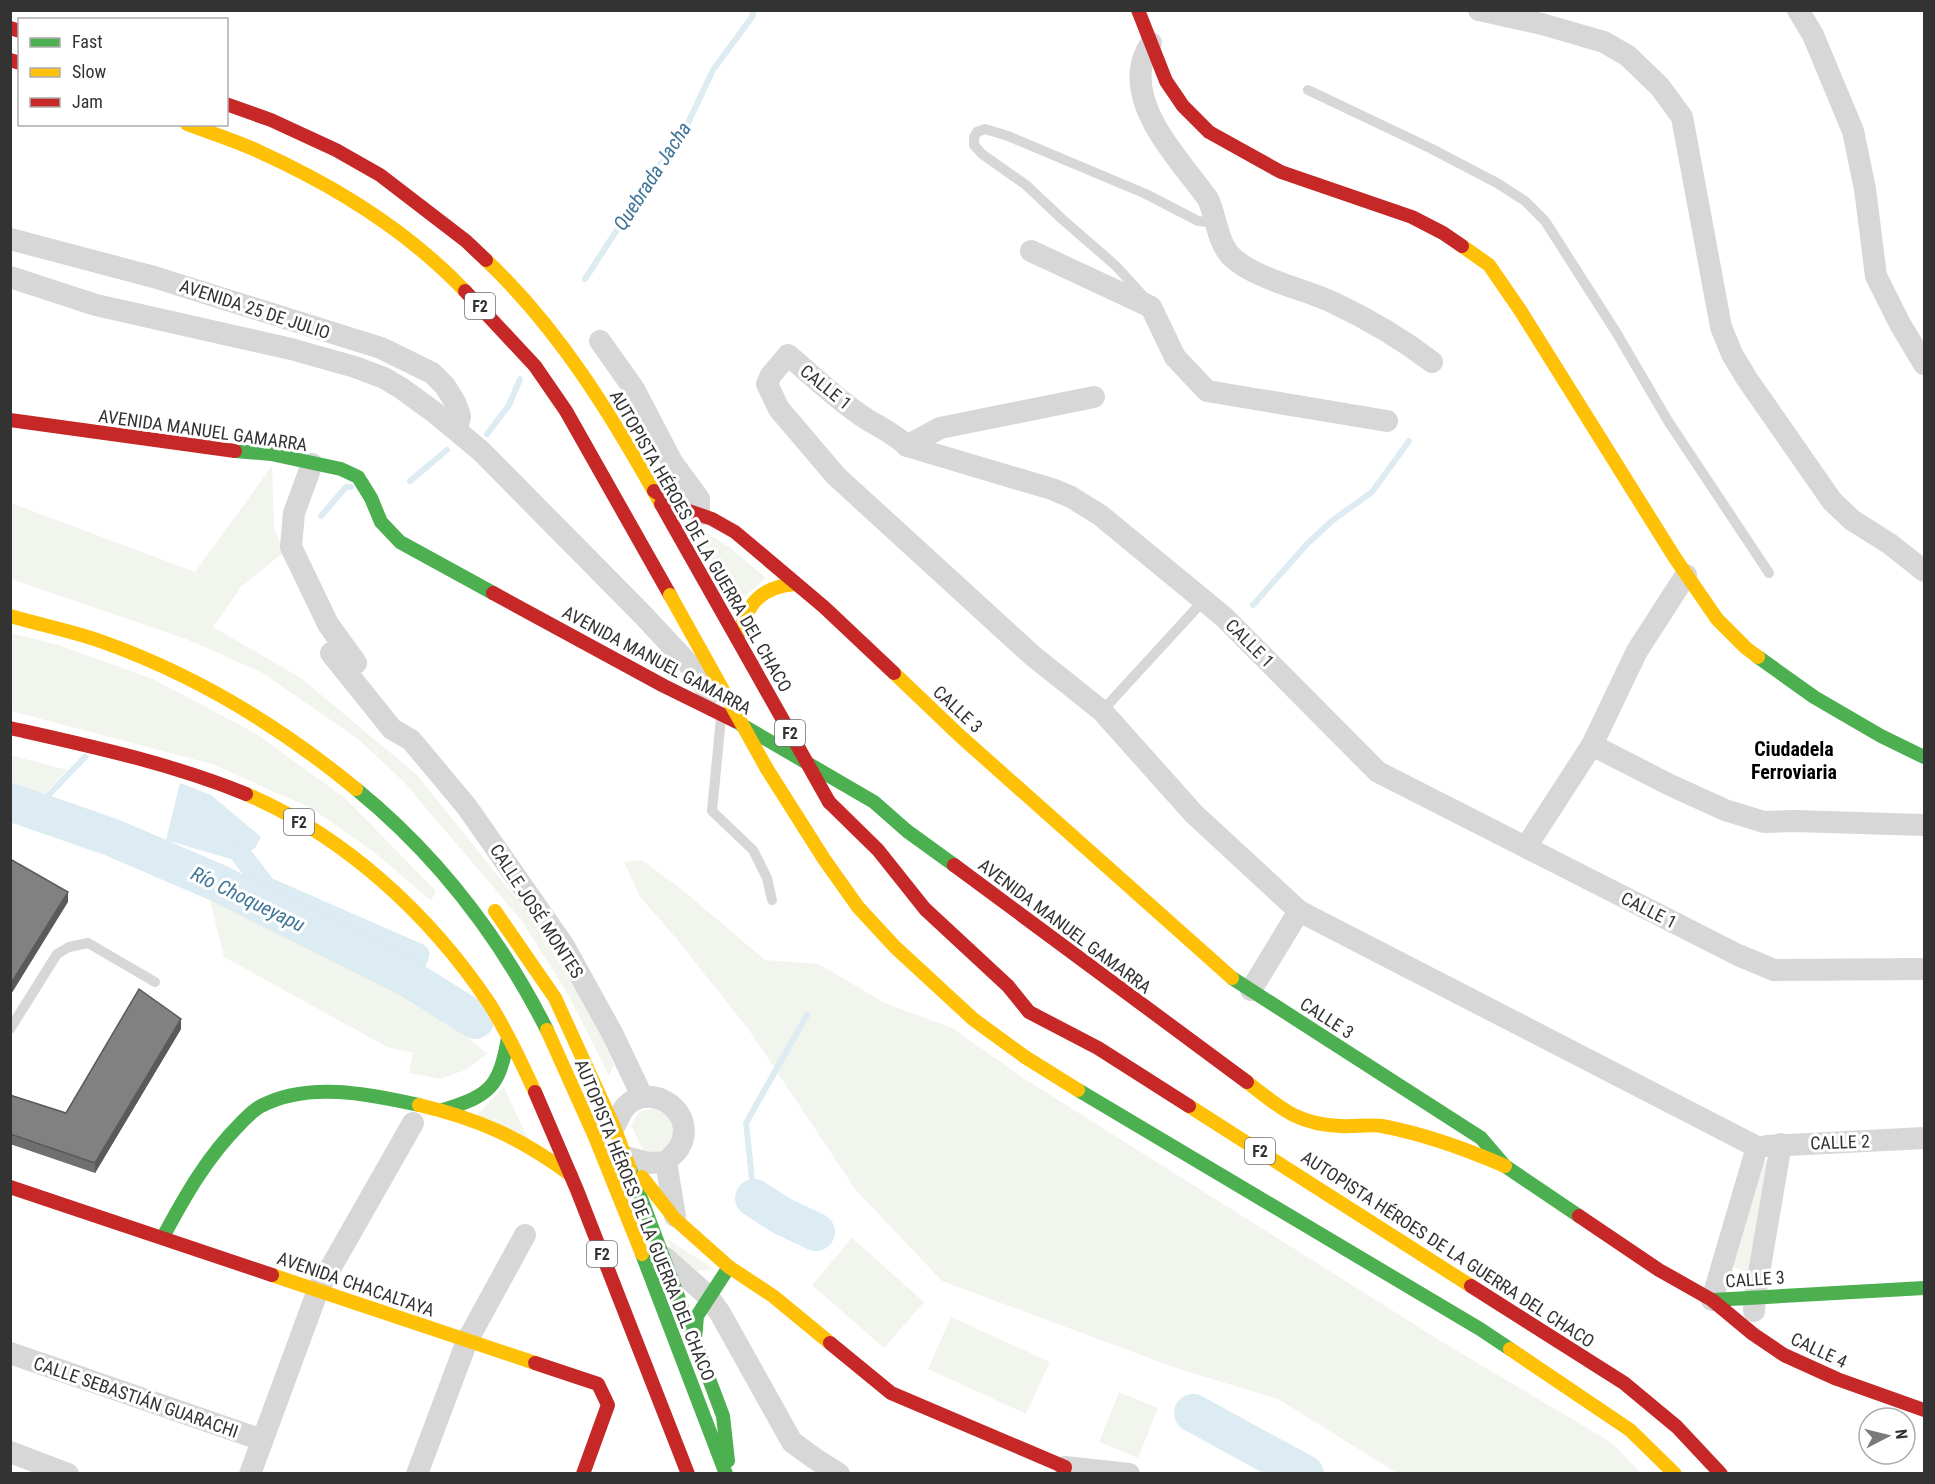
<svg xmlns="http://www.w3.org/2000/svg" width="1935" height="1484" font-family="'Roboto Condensed',sans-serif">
  <rect width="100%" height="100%" fill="#fff"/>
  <!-- green -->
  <g fill="#f1f5ed">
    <polygon points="272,466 274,528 284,552 241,587 213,627 301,678 417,775 548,938 581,991 614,1065 609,1075 568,994 521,920 404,782 358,739 261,672 186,639 11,579 11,503 195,572"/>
    <polygon points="699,528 729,547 766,578 737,603 695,530"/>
    <polygon points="10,633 59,645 155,680 255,733 345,798 436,891 431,901 374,852 311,808 212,764 11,711"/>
    <polygon points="10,755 67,770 25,814 11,808"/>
    <polygon points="642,860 685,892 765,960 819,964 885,1003 952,1028 1028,1081 1444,1343 1612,1443 1641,1473 1397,1473 1278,1399 1176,1368 942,1281 855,1189 749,1030 676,938 640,897 624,862"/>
    <polygon points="208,892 323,952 392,985 443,1018 488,1054 465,1070 441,1079 409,1073 413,1053 387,1047 224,957"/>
    <polygon points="504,1087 528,1139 477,1115"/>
    <path d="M653 1108 670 1117 674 1137C665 1149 658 1155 643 1150L631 1125 639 1112Z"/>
    <polygon points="1765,1162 1767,1163 1748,1272 1735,1268 1734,1265 1763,1163"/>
    <polygon points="852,1238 924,1302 884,1348 812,1285"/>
    <polygon points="667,1239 714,1269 697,1271 674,1253"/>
    <polygon points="951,1317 1050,1362 1026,1414 928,1369"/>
    <polygon points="1119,1392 1158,1408 1138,1458 1099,1442"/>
  </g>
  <!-- water -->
  <polygon fill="#ddebf3" points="180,783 211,795 261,837 255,848 234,860 166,840"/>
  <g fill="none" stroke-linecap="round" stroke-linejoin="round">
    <!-- stream -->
    <g stroke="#ddebf3" stroke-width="6">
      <polyline points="585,279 658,167 678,144 713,70 752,17 754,10"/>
      <polyline points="487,434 509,405 520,379"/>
      <polyline points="410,481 447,450"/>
      <polyline points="321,516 346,487 351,487"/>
      <polyline points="1253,605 1307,544 1333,520 1372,492 1409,441"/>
      <polyline points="34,810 85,757"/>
      <polyline points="754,1198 746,1123 807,1015"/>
    </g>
    <!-- canal -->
    <polyline stroke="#ddebf3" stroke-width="21" points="242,856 266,887 419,954 410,979"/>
    <!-- river -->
    <g stroke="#ddebf3" stroke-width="38">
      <polyline points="10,802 111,837 218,883 410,979 475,1020"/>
      <polyline points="754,1198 782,1216 816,1232"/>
      <polyline points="1193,1413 1305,1474"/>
    </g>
    <!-- lane -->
    <g stroke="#d7d7d7" stroke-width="10">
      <polyline points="1308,90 1430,148 1497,183 1525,201 1545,221 1616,332 1668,421 1769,573"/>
      <polyline points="1146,299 1116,266 1062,219 1026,185 982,154 974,145 974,137 977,132 985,129 1008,136 1146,194 1198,221 1216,223"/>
      <polyline points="1102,711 1204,600"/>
      <polyline points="721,718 712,811 753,850 767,878 772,900"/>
      <polyline points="10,1029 57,954 69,947 88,943 155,982"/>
    </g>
    <!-- street -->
    <g stroke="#d7d7d7" stroke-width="22">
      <polyline points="1479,10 1542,24 1604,42 1628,56 1660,87 1682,117 1721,327 1732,354 1747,379 1832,501 1852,520 1890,544 1924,571"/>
      <polyline points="1798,10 1813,35 1853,131 1865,189 1876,276 1900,324 1924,364"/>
      <path d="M1151 43C1146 51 1142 60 1141 69 1135 116 1183 164 1208 199 1216 216 1217 240 1230 255 1251 278 1305 289 1334 303 1368 319 1402 339 1432 362"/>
      <polyline points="10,239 154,277 381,348 432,373 445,386 455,402 460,416 457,430"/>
      <polyline points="1031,251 1151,307 1175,357 1207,391 1387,421"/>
      <polyline points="10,277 96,305 291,349 355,367 384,378 401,388 434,412 481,451 644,616 697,673 709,694"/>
      <polyline points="600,341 634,389 672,462 699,499 699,515"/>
      <polyline points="907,446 940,428 1094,397"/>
      <polyline points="312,464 294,513 291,547 328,624 356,663"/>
      <polyline points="331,653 392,729 411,740 467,807 564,946 612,1033 642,1096"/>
      <polyline points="1592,745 1670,785 1725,810 1764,822 1794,821 1924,825"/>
      <polyline points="1526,847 1592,745 1637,651 1686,575"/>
      <polyline points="1251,990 1299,911"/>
      <path d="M614 1127C618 1120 621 1111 626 1106 653 1080 699 1114 679 1148 676 1153 670 1157 666 1162L648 1163 625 1157"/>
      <polyline points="1767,1146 1924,1138"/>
      <path d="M1757 1147 1299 911 1194 814 1102 711 1033 656 836 476 779 409 767 384 771 375 788 355C813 376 837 400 865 418 879 427 895 434 907 446L1052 489 1071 497 1100 515 1224 617 1378 772 1738 955 1774 970 1924 969"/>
      <polyline points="666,1162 675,1216"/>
      <polyline points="664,1257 708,1296 720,1313 792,1442 814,1458 839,1474"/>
      <polyline points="1712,1300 1757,1147"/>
      <polyline points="1754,1311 1755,1296 1781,1144"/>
      <polyline points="10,1353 262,1440"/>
      <polyline points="10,1452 68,1474"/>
      <polyline points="1065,1467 1129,1474"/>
      <polyline points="250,1474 318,1290 413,1123"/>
      <polyline points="417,1474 467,1341 525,1235"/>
    </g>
    <!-- fast -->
    <g stroke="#4caf50" stroke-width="14">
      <polyline points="235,451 271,454 341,469 358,477 371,498 381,522 400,542 493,593"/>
      <polyline points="1758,657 1814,697 1881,736 1924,757"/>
      <polyline points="735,721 874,802 907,831 954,865"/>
      <path d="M356 789C437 855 500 937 547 1030"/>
      <polyline points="1232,978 1481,1138 1505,1166 1579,1216"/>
      <polyline points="1078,1090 1480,1329 1510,1349"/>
      <path d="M443 1110C491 1095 499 1087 508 1038"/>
      <polyline points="630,1169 723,1416 728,1461"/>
      <path d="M163 1237C185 1196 207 1157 240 1124 247 1117 253 1110 261 1106 308 1081 369 1094 419 1105"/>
      <polyline points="642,1254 726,1474"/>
      <polyline points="1712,1300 1924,1288"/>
      <polyline points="695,1340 697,1316 729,1267"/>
    </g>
    <!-- slow -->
    <g stroke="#ffc107" stroke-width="14">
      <path d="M187 124C211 133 237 141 260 152 335 186 408 231 465 291"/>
      <polyline points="1462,246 1489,265 1520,310 1675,558 1717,619 1746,648 1758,657"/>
      <path d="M486 260C560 330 612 416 661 504"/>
      <path d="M10 616C41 625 73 631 103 642 195 675 281 727 356 789"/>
      <path d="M737 639C747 606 758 587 795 584"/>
      <polyline points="894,673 959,735 1232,978"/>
      <polyline points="767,769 824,859 858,907 895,947 973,1019 1025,1057 1078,1090"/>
      <path d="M246 794C345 836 430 915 489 1003 507 1031 521 1062 535 1092"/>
      <polyline points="495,911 555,998 614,1127 630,1169"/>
      <polyline points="547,1030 595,1137 642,1254"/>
      <path d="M1247 1082C1281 1108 1296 1124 1340 1126 1354 1127 1369 1124 1382 1126 1424 1134 1466 1149 1505 1166"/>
      <path d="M419 1105C479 1119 521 1138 571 1175"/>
      <polyline points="1189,1106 1471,1286"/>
      <polyline points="642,1177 675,1219 729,1267 773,1296 830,1343"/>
      <polyline points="272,1275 535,1363"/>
      <polyline points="1510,1349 1630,1430 1675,1474"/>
    </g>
    <!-- jam -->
    <g stroke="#c62828" stroke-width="14">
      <polyline points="1138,10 1166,81 1183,106 1209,132 1281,172 1412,217 1443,233 1462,246"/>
      <polyline points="10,28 20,31"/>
      <polyline points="10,60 20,63"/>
      <polyline points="226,104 271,120 336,150 380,175 466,241 486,260"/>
      <polyline points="465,291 535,366 566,411 670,595"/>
      <polyline points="10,420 235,451"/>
      <polyline points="654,491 689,511 712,519 735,532 824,607 894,673"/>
      <polyline points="661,504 752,665"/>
      <polyline points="493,593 664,686 735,721"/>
      <path d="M10 728C90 746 170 763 246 794"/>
      <polyline points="829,802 878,850 925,909 1008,986 1029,1012 1098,1048 1189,1106"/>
      <polyline points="954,865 1247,1082"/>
      <polyline points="535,1092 577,1190 688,1474"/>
      <polyline points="10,1187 272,1275"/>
      <polyline points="1579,1216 1659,1270 1712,1300 1753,1334 1784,1355 1837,1379 1924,1410"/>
      <polyline points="1471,1286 1624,1383 1677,1427 1721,1474"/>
      <polyline points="830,1343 891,1393 1065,1467 1063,1474"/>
      <polyline points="535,1363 598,1384 608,1405 583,1474"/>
    </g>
    <!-- slow-bridge -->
    <polyline stroke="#ffc107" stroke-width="14" points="670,595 767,769"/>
    <!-- jam-bridge -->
    <polyline stroke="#c62828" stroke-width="14" points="752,665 829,802"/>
  </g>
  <!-- wall -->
  <polygon fill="#6f6f6f" points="181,1029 95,1173 10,1144 10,1095 66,1113"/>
  <!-- shaded-wall -->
  <g fill="#5a5a5a">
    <polygon points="68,892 68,902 10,996 10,985"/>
    <polygon points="181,1019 181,1029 95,1173 95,1163"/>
  </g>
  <!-- building -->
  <g fill="#818181" stroke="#5a5a5a" stroke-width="1.5">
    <polygon points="10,859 68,892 10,985"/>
    <polygon points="139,989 181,1019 95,1163 10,1134 10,1095 66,1113"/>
  </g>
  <g text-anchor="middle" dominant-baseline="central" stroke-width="6" stroke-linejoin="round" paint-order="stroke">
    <!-- shield labels -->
    <g fill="#fff" stroke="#707070" stroke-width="1.5">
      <rect x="465" y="293" width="30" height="26" rx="4.5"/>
      <rect x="775" y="720" width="30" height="26" rx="4.5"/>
      <rect x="284" y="809" width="30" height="26" rx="4.5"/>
      <rect x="1245" y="1138" width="30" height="26" rx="4.5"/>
      <rect x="587" y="1241" width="30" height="26" rx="4.5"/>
    </g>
    <g font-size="16" font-weight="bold" fill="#333">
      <text x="480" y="306">F2</text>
      <text x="790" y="733">F2</text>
      <text x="299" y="822">F2</text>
      <text x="1260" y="1151">F2</text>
      <text x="602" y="1254">F2</text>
    </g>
    <!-- street labels -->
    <g font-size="18" fill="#333" stroke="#fff">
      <text transform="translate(255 309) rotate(18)">AVENIDA 25 DE JULIO</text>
      <text transform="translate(826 387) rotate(39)">CALLE 1</text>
      <text transform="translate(203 430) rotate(8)">AVENIDA MANUEL GAMARRA</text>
      <text transform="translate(701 541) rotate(60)">AUTOPISTA HÉROES DE LA GUERRA DEL CHACO</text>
      <text transform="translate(1250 643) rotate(45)">CALLE 1</text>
      <text transform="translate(657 660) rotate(28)">AVENIDA MANUEL GAMARRA</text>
      <text transform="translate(958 709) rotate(43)">CALLE 3</text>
      <text transform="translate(1649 910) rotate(27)">CALLE 1</text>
      <text transform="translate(537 911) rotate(57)">CALLE JOSÉ MONTES</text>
      <text transform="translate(1065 926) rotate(37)">AVENIDA MANUEL GAMARRA</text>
      <text transform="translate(1327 1018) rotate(33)">CALLE 3</text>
      <text transform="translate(1840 1142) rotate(-2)">CALLE 2</text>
      <text transform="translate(645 1220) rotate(68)">AUTOPISTA HÉROES DE LA GUERRA DEL CHACO</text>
      <text transform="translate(1448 1249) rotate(33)">AUTOPISTA HÉROES DE LA GUERRA DEL CHACO</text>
      <text transform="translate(1755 1279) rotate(-4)">CALLE 3</text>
      <text transform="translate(356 1284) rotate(19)">AVENIDA CHACALTAYA</text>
      <text transform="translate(1819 1350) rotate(25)">CALLE 4</text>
      <text transform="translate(136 1397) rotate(19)">CALLE SEBASTIÁN GUARACHI</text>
    </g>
    <!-- water labels -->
    <g font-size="20" font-style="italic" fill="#3f7597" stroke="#fff">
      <text transform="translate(652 176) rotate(-57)">Quebrada Jacha</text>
      <text transform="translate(248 899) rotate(26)">Río Choqueyapu</text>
    </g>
    <!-- neighbourhood labels -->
    <g font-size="20" font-weight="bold" fill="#000" stroke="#fff">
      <text x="1794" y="749">Ciudadela<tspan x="1794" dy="23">Ferroviaria</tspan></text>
    </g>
  </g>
  <!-- border -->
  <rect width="1935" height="1484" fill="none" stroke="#333333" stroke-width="24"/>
  <!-- legend -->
  <rect x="18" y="18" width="210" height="108" fill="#ffffff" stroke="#adadad" stroke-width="1.5"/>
  <rect x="30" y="38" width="30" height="9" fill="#4caf50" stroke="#adadad" stroke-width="1.5"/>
  <text x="72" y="48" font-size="18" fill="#333333">Fast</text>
  <rect x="30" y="68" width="30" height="9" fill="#ffc107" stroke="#adadad" stroke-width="1.5"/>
  <text x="72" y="78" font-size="18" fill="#333333">Slow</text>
  <rect x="30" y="98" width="30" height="9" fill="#c62828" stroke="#adadad" stroke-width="1.5"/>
  <text x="72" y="108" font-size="18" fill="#333333">Jam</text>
  <!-- north arrow -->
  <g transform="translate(1887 1436) rotate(83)"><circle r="28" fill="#ffffff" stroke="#adadad" stroke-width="1.5"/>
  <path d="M0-4.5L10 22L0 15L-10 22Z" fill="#7a7a7a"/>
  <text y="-9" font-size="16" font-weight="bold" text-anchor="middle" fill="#333333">N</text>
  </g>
</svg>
